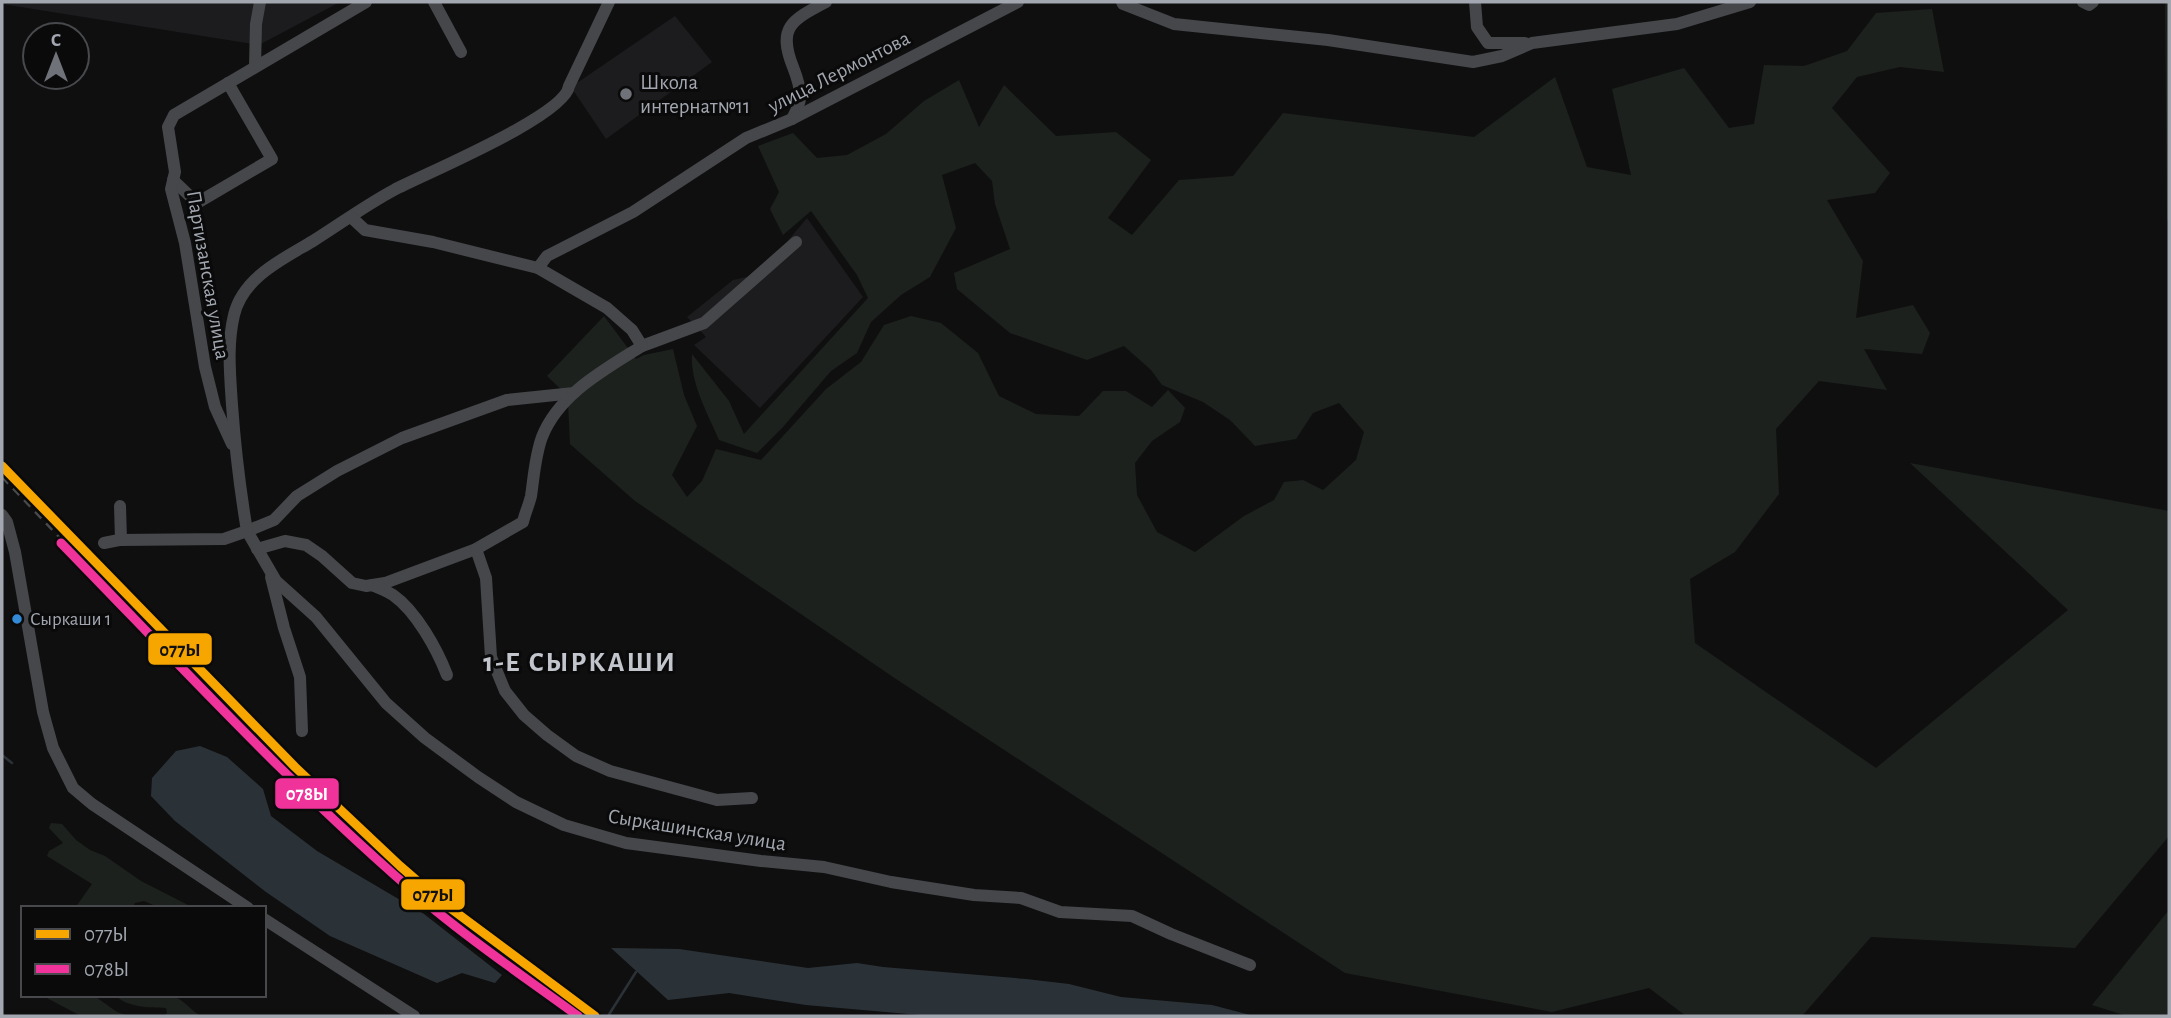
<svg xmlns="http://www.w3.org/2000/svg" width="2171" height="1018" font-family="'Alegreya Sans',sans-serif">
  <rect width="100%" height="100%" fill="#0f0f10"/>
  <!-- built -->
  <g fill="#1c1c1e">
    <polygon points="2,2 340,2 259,45 2,4"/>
    <polygon points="675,16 712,62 606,139 571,87"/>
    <polygon points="807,218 863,297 760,408 694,345 706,337 687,317 733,280 760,274"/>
  </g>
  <!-- green -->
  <g fill="#1c211d">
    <polygon points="2165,2 2169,2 2169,226 2167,218"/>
    <path d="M1932 9 1944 72 1900 67 1857 77 1832 108 1890 173 1875 193 1827 200 1863 261 1856 318 1913 305 1930 333 1922 354 1864 349 1887 390 1819 381 1776 429 1779 494 1735 552 1690 579 1695 643 1876 768 2068 610 1910 463 2169 511V836L2075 948 1871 937 1802 1016H1686L1649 988 1552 1012 1345 973 896 679 635 501 570 444 568 403 572 400 547 376 604 316 636 359 644 355 673 349 684 395 697 426 672 475 687 497 702 481 716 449 761 460 826 389 861 362 884 325 911 316 941 323 978 353 999 396 1036 414 1079 416 1103 391H1126L1152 407 1168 390 1185 408 1180 422 1152 441 1135 463 1137 495 1157 532 1195 552 1244 516 1274 500 1284 482 1303 480 1323 490 1356 460 1364 432 1339 403 1313 413 1296 439 1255 446 1230 420 1203 402 1162 385 1151 370 1124 346 1087 360 1010 333 957 289 954 273 1010 249 995 204 992 181 975 163 942 175 956 228 930 277 901 295 871 322 857 353 831 371 783 427 757 453 719 440C708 414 690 383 692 354L729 401 744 434 868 298 857 275 811 211 783 235 770 209 779 192 758 146 793 133 817 158 847 155 886 134 924 101 959 80 979 127 1004 85 1056 136 1116 132 1151 160 1108 218 1132 235 1179 180 1233 176 1283 113 1474 137 1555 77 1587 167 1631 175 1612 89 1684 68 1729 128 1754 124 1764 65 1804 66 1847 51 1876 13Z"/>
    <polygon points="51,823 62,824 76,840 90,850 105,856 141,881 194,908 160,908 144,901 135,903 132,908 75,908 92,884 47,856 49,851 63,843 49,828"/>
    <polygon points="2169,910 2169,1016 2127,1016 2092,1005"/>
    <polygon points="41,995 93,995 117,1012 129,1016 81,1016"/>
    <path d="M115 995C132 995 164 991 179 999 187 1004 192 1011 201 1016H164L167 1013 166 1008C148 1007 128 1008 115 995Z"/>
  </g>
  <!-- water -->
  <g fill="#2b3237">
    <polygon points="200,746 227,757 263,789 271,816 317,851 424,914 502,975 495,983 462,973 437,983 330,936 266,892 175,821 151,796 152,778 176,751"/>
    <polygon points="611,948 679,949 808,968 857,963 883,967 1026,979 1069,984 1121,997 1212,1005 1254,1016 931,1016 806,1005 729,993 668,1000"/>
  </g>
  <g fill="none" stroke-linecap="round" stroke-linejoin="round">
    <!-- stream -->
    <g stroke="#2b3237" stroke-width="2.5">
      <polyline points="2,755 12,763"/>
      <polyline points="608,1016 636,972"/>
    </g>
    <!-- minor -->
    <g stroke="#45474a" stroke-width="12">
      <polyline points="434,2 461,52"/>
      <polyline points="1122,2 1123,4 1174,24 1328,40 1473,62 1502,56 1532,43 1677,24 1750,2"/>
      <polyline points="1475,2 1477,27 1488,43 1525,43"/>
      <polyline points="2083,2 2089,5 2093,2"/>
      <polyline points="255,67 256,24 260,2"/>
      <path d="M792 119C795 113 799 106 800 99 801 88 797 77 793 67 777 27 792 20 826 2"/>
      <polyline points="173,180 197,203 272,159 228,83"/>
      <polyline points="538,268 547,256 633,212 746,138 792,119 1018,2"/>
      <polyline points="642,346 704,323 796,242"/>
      <polyline points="574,393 507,400 402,438 337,471 297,496 274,520 247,531 276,581 316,617 386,703 425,738 478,777 516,802 564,825 626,843 761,861 824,867 891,882 974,895 1021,898 1060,912 1132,916 1171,934 1250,965"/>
      <polyline points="232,444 215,407 205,367 185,243 171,189 175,172 168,127 174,115 366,2"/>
      <polyline points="120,506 121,540"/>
      <polyline points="2,515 7,522 15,552 43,712 53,748 73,788 92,804 248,908"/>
      <path d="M104 543 119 540 224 539 247 531C240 489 235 447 232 405 230 375 227 344 234 315 243 277 283 259 313 241 340 224 366 205 394 190 424 174 565 116 569 86L609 2"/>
      <path d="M257 549 285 541 306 545 322 556 352 583 366 586 385 583 476 549 523 522C525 513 529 505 531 496 534 476 535 456 542 437 559 394 604 370 642 346L632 330 607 308 538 268 433 242 365 230 351 217"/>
      <polyline points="476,549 486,578 491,657 505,691 524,715 547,735 576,756 610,771 717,800 752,798"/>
      <polyline points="271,577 284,628 300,677 302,731"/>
      <path d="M372 585C379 588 387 591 393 595 416 611 437 649 447 675"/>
      <polyline points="264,919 414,1016"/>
    </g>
    <!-- rail -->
    <polyline stroke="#48494b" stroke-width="2.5" stroke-dasharray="9 7" stroke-linecap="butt" points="2,477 172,656 289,770 412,887 583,1016"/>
    <defs>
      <polyline id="rail-1" points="2,466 295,767 400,866 438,899 595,1016"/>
      <path id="rail-2" d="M61 543C181 666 298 794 429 905 475 944 529 980 578 1016"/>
    </defs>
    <!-- rail-1 casing -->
    <use href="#rail-1" stroke="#0a0a0b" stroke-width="14"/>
    <!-- rail-2 casing -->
    <use href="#rail-2" stroke="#0a0a0b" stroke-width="14"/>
    <!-- rail-1 -->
    <use href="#rail-1" stroke="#f7a600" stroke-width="9"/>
    <!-- rail-2 -->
    <use href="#rail-2" stroke="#ef339a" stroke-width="9"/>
  </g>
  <!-- markers -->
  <circle fill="#6f7278" stroke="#0a0a0b" stroke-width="2.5" cx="626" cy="94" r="7"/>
  <circle fill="#338bd7" stroke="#0a0a0b" stroke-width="2.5" cx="17" cy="619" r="6"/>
  <g text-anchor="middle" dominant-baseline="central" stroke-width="6" stroke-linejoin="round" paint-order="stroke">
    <!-- bus labels -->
    <g font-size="19" fill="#a2a7b0" stroke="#0a0a0b" text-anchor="start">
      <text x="30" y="619">Сыркаши 1</text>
    </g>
    <!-- street labels -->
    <g font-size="21" fill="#a2a7b0" stroke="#0a0a0b">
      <text transform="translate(839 72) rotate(-27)">улица Лермонтова</text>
      <text transform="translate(208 275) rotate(80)">Партизанская улица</text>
      <text transform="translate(697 830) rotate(9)">Сыркашинская улица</text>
    </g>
    <!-- poi labels -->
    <g font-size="21" fill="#a2a7b0" stroke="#0a0a0b" text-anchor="start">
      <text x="640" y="82">Школа<tspan x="640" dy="24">интернат№11</tspan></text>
    </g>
    <!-- district labels -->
    <g font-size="28" font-weight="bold" letter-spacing="2" fill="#c2c5cc" stroke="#0a0a0b">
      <text x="580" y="663">1-Е СЫРКАШИ</text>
    </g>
  </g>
  <g stroke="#0a0a0b" stroke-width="2.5">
    <rect x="147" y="632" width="66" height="34" rx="7" fill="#f7a600"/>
    <rect x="274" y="777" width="66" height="33" rx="7" fill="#ef339a"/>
    <rect x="400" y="878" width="66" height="33" rx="7" fill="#f7a600"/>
  </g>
  <g font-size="19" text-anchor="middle" font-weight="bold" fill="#fff">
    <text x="307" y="800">078Ы</text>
  </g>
  <g font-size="19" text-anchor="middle" font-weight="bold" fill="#111">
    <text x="180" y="656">077Ы</text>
    <text x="433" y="901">077Ы</text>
  </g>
  <!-- border -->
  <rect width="2171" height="1018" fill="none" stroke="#a2a7b0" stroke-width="7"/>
  <!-- legend -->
  <rect x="21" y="906" width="245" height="91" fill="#0a0a0b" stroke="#47494d" stroke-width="2"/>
  <rect x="35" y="929" width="35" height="10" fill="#f7a600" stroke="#47494d" stroke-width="2"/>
  <text x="84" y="941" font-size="21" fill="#a2a7b0">077Ы</text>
  <rect x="35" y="964" width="35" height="10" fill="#ef339a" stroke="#47494d" stroke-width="2"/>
  <text x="84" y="976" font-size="21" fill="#a2a7b0">078Ы</text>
  <!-- north arrow -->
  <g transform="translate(56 56)"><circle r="33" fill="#0a0a0b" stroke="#47494d" stroke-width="2"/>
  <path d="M0-5L12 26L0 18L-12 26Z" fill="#6f7278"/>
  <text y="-10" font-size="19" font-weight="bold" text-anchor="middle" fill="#a2a7b0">С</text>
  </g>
</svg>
